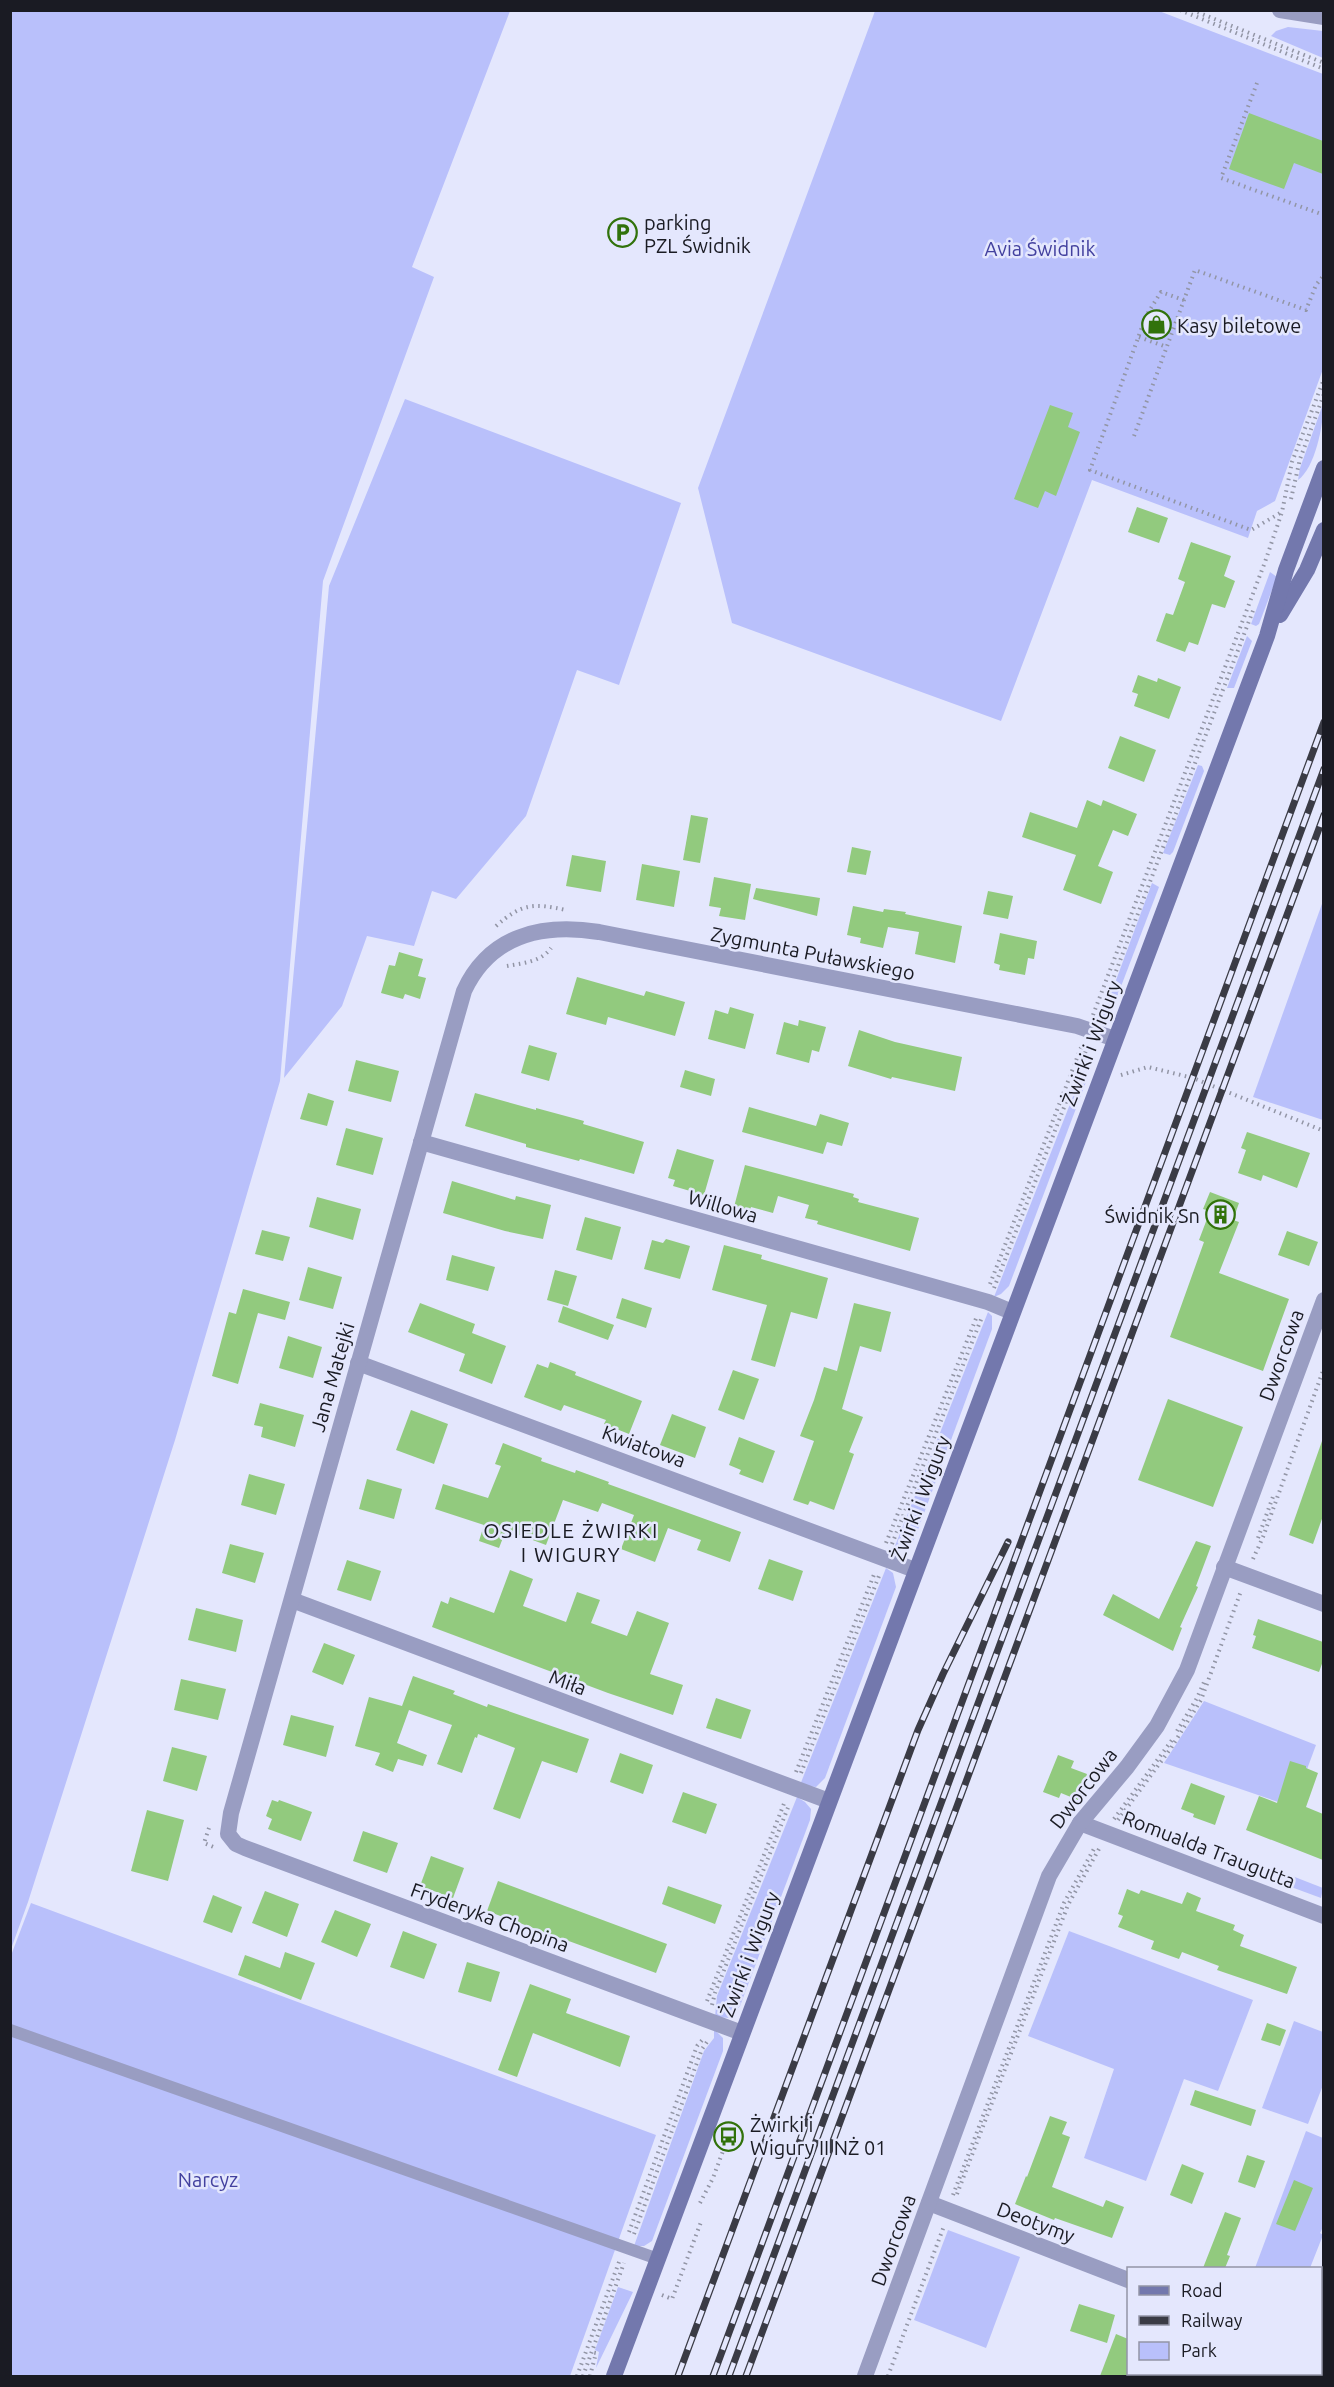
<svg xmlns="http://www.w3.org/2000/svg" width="1334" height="2387" font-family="Ubuntu,sans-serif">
  <rect width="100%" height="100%" fill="#e4e7fd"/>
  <!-- green -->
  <g fill="#b9c0fb">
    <polygon points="11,10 510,11 412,267 434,277 323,581 280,1081 175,1440 28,1902 11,1949"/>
    <polygon points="875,11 1159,11 1323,74 1323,369 1275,501 1257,511 1248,538 1092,480 1001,721 732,623 698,488"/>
    <polygon points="1288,27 1323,31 1323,58 1271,36 1276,31"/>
    <polygon points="405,399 681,503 619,685 577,670 526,816 456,899 432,891 414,946 367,936 342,1006 284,1078 329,586"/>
    <path d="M1323 404C1324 424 1315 468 1298 480L1300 468Z"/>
    <polygon points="1270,572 1277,577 1259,624 1256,626 1251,624"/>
    <polygon points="1247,636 1252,641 1234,688 1227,688"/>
    <polygon points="1198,765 1202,766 1204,771 1173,852 1170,855 1163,853"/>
    <polygon points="1152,883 1159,887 1112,1010 1102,1018"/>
    <polygon points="1323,901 1323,1120 1253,1097"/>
    <polygon points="1083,1071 1089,1074 1009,1286 1001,1294 994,1297"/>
    <path d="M988 1312 992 1316V1329L916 1535C911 1547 906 1553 893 1551Z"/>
    <polygon points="886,1568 893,1573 896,1587 825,1778 816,1787 800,1785"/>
    <polygon points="1204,1701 1316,1745 1293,1807 1164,1763"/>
    <polygon points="797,1797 805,1802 811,1809 810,1820 740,2006 730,2018 715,2017 717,1996"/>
    <polygon points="1287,1874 1323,1888 1321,1898 1283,1884"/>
    <polygon points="31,1903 656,2135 570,2376 11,2376 10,1958"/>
    <polygon points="1069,1931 1253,2000 1218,2091 1184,2079 1146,2181 1084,2158 1114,2069 1028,2036"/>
    <polygon points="1294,2021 1323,2032 1323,2085 1308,2124 1262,2108"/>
    <polygon points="714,2029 723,2038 723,2051 652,2241 644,2246 634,2246 704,2051 714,2038"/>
    <polygon points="1306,2131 1323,2138 1324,2225 1320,2233 1323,2235 1310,2268 1255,2268"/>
    <polygon points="948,2230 1020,2257 986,2348 914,2320"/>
    <polygon points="618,2287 633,2292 596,2368 599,2352 595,2350"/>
  </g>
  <!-- building -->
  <g fill="#92ca7e">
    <polygon points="1249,113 1323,141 1323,174 1294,163 1284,189 1229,169"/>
    <polygon points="1050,405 1073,413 1068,427 1080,432 1056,496 1045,491 1038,508 1014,499"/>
    <polygon points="1137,507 1168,518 1159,543 1128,532"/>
    <polygon points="1191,542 1231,556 1224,576 1235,581 1225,608 1212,604 1198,645 1189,642 1185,652 1156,641 1166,613 1173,615 1185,582 1178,579"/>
    <polygon points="1138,675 1157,682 1158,678 1181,687 1169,719 1134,706 1138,694 1132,692"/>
    <polygon points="1120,736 1156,750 1144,782 1108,768"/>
    <polygon points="1087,800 1101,806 1103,800 1137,814 1128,836 1113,830 1098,866 1113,872 1101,904 1063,890 1076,855 1022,837 1030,812 1077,828"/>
    <polygon points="691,815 708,818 700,863 683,860"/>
    <polygon points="852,847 871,851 866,875 847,872"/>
    <polygon points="572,855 606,861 601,892 566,886"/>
    <polygon points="642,864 680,871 674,907 636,900"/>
    <polygon points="714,877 751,884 745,920 719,916 721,908 709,906"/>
    <polygon points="756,888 820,898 817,916 753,899"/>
    <polygon points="988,891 1013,896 1008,919 983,914"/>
    <polygon points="853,906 883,912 884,909 906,912 905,914 962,926 955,963 915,954 919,932 888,927 883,948 860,943 861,938 847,935"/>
    <polygon points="1000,933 1037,941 1034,959 1028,958 1025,975 999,970 1000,965 994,963"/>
    <polygon points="399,952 423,959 418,976 426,978 420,999 405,994 403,999 381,993 389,965 395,966"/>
    <polygon points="577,977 644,996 646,991 685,1002 675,1036 608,1017 606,1025 566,1014"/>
    <polygon points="730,1007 754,1014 745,1049 708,1039 715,1010 728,1014"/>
    <polygon points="799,1020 826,1027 819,1052 812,1050 809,1063 776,1054 784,1022 798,1026"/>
    <polygon points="859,1030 895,1042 962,1057 955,1091 892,1077 891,1079 848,1066"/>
    <polygon points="529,1045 557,1053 549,1081 521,1073"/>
    <polygon points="356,1060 399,1071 391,1102 348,1091"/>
    <polygon points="685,1070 715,1079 711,1096 680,1087"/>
    <polygon points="308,1093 334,1101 327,1126 300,1119"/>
    <polygon points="475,1093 536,1110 536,1108 584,1121 583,1124 644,1142 634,1174 580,1159 579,1161 526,1147 526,1144 465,1126"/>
    <polygon points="749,1107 816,1126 820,1114 849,1123 842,1146 827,1142 823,1154 742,1132"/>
    <polygon points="346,1128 383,1138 373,1175 336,1165"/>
    <polygon points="1247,1132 1310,1153 1297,1188 1263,1175 1261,1181 1238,1173 1246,1150 1241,1148"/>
    <polygon points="677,1149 714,1160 704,1195 673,1186 675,1180 668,1178"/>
    <polygon points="745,1165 854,1194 853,1197 859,1199 858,1202 919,1218 910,1251 817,1224 818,1221 805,1218 809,1205 778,1196 773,1213 751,1207 750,1211 734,1207"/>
    <polygon points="452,1181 515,1200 516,1196 551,1205 543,1239 505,1231 443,1213"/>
    <polygon points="1210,1192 1239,1203 1233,1220 1239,1222 1219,1273 1289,1299 1263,1371 1170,1337 1204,1242 1199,1240 1210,1211 1203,1209"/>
    <polygon points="317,1197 361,1209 353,1240 309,1227"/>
    <polygon points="585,1217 621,1227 612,1260 576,1250"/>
    <polygon points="262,1230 290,1237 283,1261 255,1254"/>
    <polygon points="1287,1231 1318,1242 1309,1266 1278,1255"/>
    <polygon points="666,1239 690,1246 680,1279 644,1269 652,1240 663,1243"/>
    <polygon points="724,1245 762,1255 761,1259 828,1278 817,1319 791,1312 775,1367 751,1360 767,1305 712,1290"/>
    <polygon points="452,1255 495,1267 488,1291 446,1280"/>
    <polygon points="308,1267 342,1277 333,1309 299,1300"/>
    <polygon points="555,1270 577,1276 568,1306 547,1300"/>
    <polygon points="243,1289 290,1302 285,1320 258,1313 238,1384 212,1376 229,1312 236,1314"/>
    <polygon points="622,1298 652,1308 646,1328 616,1318"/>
    <polygon points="420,1303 475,1324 472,1333 506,1346 492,1384 459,1371 465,1354 408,1332"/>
    <polygon points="854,1303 891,1312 881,1352 860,1346 842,1409 863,1417 849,1452 854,1454 834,1510 810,1501 808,1505 793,1500 814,1441 800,1436 814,1400 824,1367 837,1371"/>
    <polygon points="563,1306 614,1325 608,1340 558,1322"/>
    <polygon points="288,1336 322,1347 313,1378 279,1368"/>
    <polygon points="550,1362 576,1372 575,1375 642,1401 629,1434 604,1424 606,1420 564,1405 561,1411 524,1397 537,1364 548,1368"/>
    <polygon points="733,1370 759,1379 744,1420 718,1410"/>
    <polygon points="1168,1399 1243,1427 1213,1507 1138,1480"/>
    <polygon points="260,1403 304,1415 295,1447 261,1437 263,1427 254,1425"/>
    <polygon points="411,1410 448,1424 434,1464 396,1450"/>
    <polygon points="672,1414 706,1427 695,1458 660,1445"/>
    <polygon points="739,1437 775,1451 763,1483 739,1474 741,1470 729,1465"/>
    <polygon points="1322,1441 1323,1516 1313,1544 1289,1535"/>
    <polygon points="503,1443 542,1458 541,1461 575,1473 576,1470 609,1482 608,1484 741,1532 730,1562 697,1550 701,1540 668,1528 655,1562 621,1549 634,1515 602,1503 598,1512 563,1500 546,1545 506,1530 499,1548 479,1541 484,1525 435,1509 443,1484 488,1498 501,1466 495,1464"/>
    <polygon points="249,1474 285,1484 276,1515 241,1505"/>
    <polygon points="367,1479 402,1489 394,1519 359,1509"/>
    <polygon points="1196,1541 1211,1546 1196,1586 1198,1587 1180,1627 1182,1628 1173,1651 1103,1615 1113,1594 1159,1619"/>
    <polygon points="230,1544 264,1553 255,1583 222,1573"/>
    <polygon points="769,1559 803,1571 793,1601 758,1589"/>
    <polygon points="347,1560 381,1571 371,1601 337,1590"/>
    <polygon points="510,1570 533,1579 523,1606 566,1622 577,1592 600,1600 591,1623 627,1636 637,1611 669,1623 650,1674 683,1685 673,1715 608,1693 432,1627 441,1601 448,1604 450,1597 494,1613"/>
    <polygon points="196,1608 243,1620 236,1652 188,1640"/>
    <polygon points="1258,1619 1323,1642 1323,1661 1319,1672 1252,1648 1256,1636 1253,1635"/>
    <polygon points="324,1643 355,1655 343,1685 312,1672"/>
    <polygon points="413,1676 455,1691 453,1694 487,1707 488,1704 589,1739 577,1773 542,1761 520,1819 493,1809 515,1748 478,1734 477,1738 475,1737 462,1773 437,1764 452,1725 409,1710 397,1743 427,1755 423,1766 398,1759 393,1772 375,1765 380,1753 355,1746 369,1697 402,1706"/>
    <polygon points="181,1679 226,1689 218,1720 174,1710"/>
    <polygon points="716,1698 751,1710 741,1739 706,1728"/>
    <polygon points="291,1715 334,1726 326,1757 283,1745"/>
    <polygon points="172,1747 207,1756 197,1791 163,1781"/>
    <polygon points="620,1753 653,1765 643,1794 610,1782"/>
    <polygon points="1058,1755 1074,1761 1071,1768 1087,1774 1078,1800 1061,1793 1059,1798 1043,1792"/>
    <polygon points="1290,1761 1306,1766 1306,1768 1318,1773 1306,1807 1323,1814 1323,1860 1246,1830 1259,1796 1277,1803"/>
    <polygon points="1191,1783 1225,1796 1215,1825 1193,1817 1194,1814 1181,1809"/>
    <polygon points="683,1792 717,1804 706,1834 672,1822"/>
    <polygon points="272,1800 278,1802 279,1800 312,1812 301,1841 268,1829 272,1819 266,1816"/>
    <polygon points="147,1810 184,1820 168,1881 131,1871"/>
    <polygon points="363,1831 398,1843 387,1873 353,1861"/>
    <polygon points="431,1856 464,1868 453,1898 420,1886"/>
    <polygon points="498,1881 667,1944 656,1973 487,1911"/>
    <polygon points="668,1886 722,1905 715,1924 662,1904"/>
    <polygon points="1127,1889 1139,1894 1141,1890 1182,1904 1187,1892 1201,1898 1196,1911 1235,1925 1233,1930 1244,1935 1240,1946 1297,1967 1287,1994 1217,1970 1219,1966 1182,1952 1179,1959 1151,1949 1154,1941 1118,1927 1123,1916 1118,1914"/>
    <polygon points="265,1891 299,1904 287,1937 252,1923"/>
    <polygon points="213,1895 242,1907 232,1933 203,1922"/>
    <polygon points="335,1910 371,1924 357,1957 321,1942"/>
    <polygon points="403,1931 437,1944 424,1979 390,1967"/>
    <polygon points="285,1952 315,1963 301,2000 238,1975 245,1955 280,1968"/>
    <polygon points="467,1962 500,1972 491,2002 458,1992"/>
    <polygon points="530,1984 571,1999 566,2013 630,2036 620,2067 533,2033 517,2077 498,2070"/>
    <polygon points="1267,2023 1286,2030 1280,2046 1261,2040"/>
    <polygon points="1195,2090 1256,2110 1251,2126 1190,2105"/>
    <polygon points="1050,2116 1067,2122 1062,2134 1070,2137 1052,2187 1103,2207 1106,2200 1124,2207 1112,2238 1055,2218 1054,2220 1015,2204 1026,2176 1027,2177"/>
    <polygon points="1247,2155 1265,2161 1255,2188 1238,2182"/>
    <polygon points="1182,2164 1204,2173 1192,2204 1170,2195"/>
    <polygon points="1294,2180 1313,2188 1295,2231 1276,2224"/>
    <polygon points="1225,2212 1241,2218 1227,2255 1230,2256 1225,2268 1203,2268"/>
    <polygon points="1079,2304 1115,2315 1107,2343 1070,2331"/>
    <polygon points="1116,2334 1128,2339 1128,2376 1100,2376"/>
  </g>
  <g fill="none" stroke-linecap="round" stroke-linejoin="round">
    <!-- path -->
    <g stroke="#9295a5" stroke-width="4" stroke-dasharray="1.5 4.5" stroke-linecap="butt">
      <polyline points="1180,10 1324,69"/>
      <polyline points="1192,10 1324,63"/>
      <polyline points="1257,83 1221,178 1324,215"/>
      <polyline points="1184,300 1161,292 1146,316 1090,470 1251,530 1282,512"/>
      <polyline points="1139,337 1167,347"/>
      <polyline points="1134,436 1195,270 1306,310 1316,285 1324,275"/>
      <polyline points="1291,499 1300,459 1324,394"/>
      <path d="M496 926C522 903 534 903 566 910"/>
      <path d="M507 966C523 963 541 962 551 948"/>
      <polyline points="1093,1015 1265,562 1282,512 1292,462 1324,379"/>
      <polyline points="1099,1016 1254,608"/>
      <polyline points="1121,1075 1148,1067 1193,1078 1324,1131"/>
      <polyline points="990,1284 1082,1045"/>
      <polyline points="994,1288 1087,1048"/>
      <polyline points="1258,1538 1274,1494"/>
      <polyline points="886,1543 977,1316"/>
      <polyline points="892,1544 982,1317"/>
      <polyline points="1253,1559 1263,1537 1324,1368"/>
      <polyline points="1177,1731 1197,1698 1205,1680"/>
      <polyline points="796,1772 875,1572"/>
      <polyline points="801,1773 879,1576"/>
      <polyline points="1114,1819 1172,1740"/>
      <polyline points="1118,1820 1171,1748 1201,1700 1241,1591"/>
      <polyline points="209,1828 204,1843 216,1848"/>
      <polyline points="707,2001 785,1801"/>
      <polyline points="712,2005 715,1993 789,1805"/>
      <polyline points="957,2194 1068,1905 1099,1849"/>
      <polyline points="953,2195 1064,1903 1095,1847"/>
      <polyline points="700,2203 713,2178 733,2124"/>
      <polyline points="629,2232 697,2046 704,2038"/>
      <polyline points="634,2234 702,2049 709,2039"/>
      <polyline points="662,2295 672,2299 701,2222"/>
      <polyline points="577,2376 619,2262"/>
      <polyline points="583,2376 624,2263"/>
      <polyline points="590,2376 596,2353 591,2352"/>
      <polyline points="888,2376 944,2226"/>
    </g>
    <!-- service -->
    <polyline stroke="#999dc2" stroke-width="12" points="10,2030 658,2259"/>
    <!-- minor -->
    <g stroke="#999dc2" stroke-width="16">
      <polyline points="421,1142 988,1302 1012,1312"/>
      <polyline points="358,1363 915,1570"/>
      <polyline points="1224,1567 1324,1604"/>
      <polyline points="292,1600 829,1801"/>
      <polyline points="1080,1823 1324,1916"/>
      <path d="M742 2033 245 1848 236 1844 228 1834 231 1813 464 991C490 935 542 923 599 932L1077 1026 1115 1039"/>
      <polyline points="929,2203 1128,2280"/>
      <polyline points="1320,2354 1324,2355"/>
      <polyline points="865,2376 1049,1876 1080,1823 1127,1767 1157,1726 1187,1670 1324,1300"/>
    </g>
    <!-- tertiary -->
    <polyline stroke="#999dc2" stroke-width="16" points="1280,10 1324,17"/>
    <!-- secondary -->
    <g stroke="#7378ad" stroke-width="16">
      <polyline points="1280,615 1307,570 1324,530"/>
      <polyline points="614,2376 1267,636 1286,570 1324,468"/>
    </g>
    <defs>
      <g id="rail">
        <polyline points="678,2376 918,1730 943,1674 1008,1542"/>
        <polyline points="713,2376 1324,722"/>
        <polyline points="729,2376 1324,769"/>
        <polyline points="746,2376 1324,815"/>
      </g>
    </defs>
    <!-- rail casing -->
    <use href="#rail" stroke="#3a3b45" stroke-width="7"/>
    <!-- rail -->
    <use href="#rail" stroke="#e4e7fd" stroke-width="4.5" stroke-dasharray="14" stroke-linecap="butt"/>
  </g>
  <!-- icons -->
  <defs>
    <symbol id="parking-ring" viewBox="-11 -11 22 22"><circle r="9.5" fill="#e4e7fd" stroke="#31720b" stroke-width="1.5"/><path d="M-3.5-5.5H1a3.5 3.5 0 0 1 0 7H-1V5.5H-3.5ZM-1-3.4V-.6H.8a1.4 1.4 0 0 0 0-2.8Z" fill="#31720b"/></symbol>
    <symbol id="shop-ring" viewBox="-11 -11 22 22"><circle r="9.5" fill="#e4e7fd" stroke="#31720b" stroke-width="1.5"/><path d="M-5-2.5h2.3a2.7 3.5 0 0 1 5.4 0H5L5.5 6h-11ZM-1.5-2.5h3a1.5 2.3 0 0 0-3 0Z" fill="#31720b"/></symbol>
    <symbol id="building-ring" viewBox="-11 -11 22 22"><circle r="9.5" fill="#e4e7fd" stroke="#31720b" stroke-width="1.5"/><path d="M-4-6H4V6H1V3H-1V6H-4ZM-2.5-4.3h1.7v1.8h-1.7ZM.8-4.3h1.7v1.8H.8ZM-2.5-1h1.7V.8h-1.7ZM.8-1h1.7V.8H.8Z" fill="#31720b"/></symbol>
    <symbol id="bus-ring" viewBox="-11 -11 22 22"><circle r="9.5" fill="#e4e7fd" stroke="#31720b" stroke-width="1.5"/><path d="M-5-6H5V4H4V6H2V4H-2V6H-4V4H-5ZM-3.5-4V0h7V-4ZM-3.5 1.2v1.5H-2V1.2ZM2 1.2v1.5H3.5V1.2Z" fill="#31720b"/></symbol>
  </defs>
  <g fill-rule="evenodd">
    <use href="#parking-ring" x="606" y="216" width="33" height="33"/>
    <use href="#shop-ring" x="1140" y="308" width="33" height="33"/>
    <use href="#building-ring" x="1204" y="1198" width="33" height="33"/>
    <use href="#bus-ring" x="712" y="2120" width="33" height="33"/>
  </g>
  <g text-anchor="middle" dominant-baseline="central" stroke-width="5" stroke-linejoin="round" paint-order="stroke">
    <!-- poi labels -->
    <g font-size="20" fill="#1a1b23" stroke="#e4e7fd" text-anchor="start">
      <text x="644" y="222">parking<tspan x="644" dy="23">PZL Świdnik</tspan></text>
      <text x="1177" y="325">Kasy biletowe</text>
      <text x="1200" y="1215" text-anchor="end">Świdnik Sn</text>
      <text x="750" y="2124">Żwirki i<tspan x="750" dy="23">Wigury II NŻ 01</tspan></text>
    </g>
    <!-- park labels -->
    <g font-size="20" fill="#43419f" stroke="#e4e7fd">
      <text x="1040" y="248">Avia Świdnik</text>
      <text x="208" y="2179">Narcyz</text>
    </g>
    <!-- street labels -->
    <g font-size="20" fill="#1a1b23" stroke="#e4e7fd">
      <text transform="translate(813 953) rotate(11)">Zygmunta Puławskiego</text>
      <text transform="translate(1091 1043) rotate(-69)">Żwirki i Wigury</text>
      <text transform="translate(723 1206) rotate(16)">Willowa</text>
      <text transform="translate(1281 1355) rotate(-70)">Dworcowa</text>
      <text transform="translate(332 1377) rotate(-74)">Jana Matejki</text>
      <text transform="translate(644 1446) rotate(20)">Kwiatowa</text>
      <text transform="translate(920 1498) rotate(-69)">Żwirki i Wigury</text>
      <text transform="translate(568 1682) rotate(21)">Miła</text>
      <text transform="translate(1083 1788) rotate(-52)">Dworcowa</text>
      <text transform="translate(1209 1849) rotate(21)">Romualda Traugutta</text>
      <text transform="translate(490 1917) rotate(20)">Fryderyka Chopina</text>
      <text transform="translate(749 1954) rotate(-69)">Żwirki i Wigury</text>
      <text transform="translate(1036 2222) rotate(21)">Deotymy</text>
      <text transform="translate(893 2240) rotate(-70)">Dworcowa</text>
    </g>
    <!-- neighbourhood labels -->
    <g font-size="21" letter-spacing="1.5" fill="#1a1b23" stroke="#e4e7fd">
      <text x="571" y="1530">OSIEDLE ŻWIRKI<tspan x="571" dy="24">I WIGURY</tspan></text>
    </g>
  </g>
  <!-- border -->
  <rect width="1334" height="2387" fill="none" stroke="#1a1b23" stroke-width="24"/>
  <!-- legend -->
  <rect x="1127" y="2267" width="195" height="108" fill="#e4e7fd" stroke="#9395a6" stroke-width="1.5"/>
  <rect x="1139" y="2286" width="30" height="9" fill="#7378ad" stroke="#9395a6" stroke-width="1.5"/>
  <text x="1181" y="2297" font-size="18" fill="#1a1b23">Road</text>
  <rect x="1139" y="2316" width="30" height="9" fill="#3a3b45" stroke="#9395a6" stroke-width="1.5"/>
  <text x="1181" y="2327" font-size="18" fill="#1a1b23">Railway</text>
  <rect x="1139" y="2342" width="30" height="18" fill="#b9c0fb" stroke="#9395a6" stroke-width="1.5"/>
  <text x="1181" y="2357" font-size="18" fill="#1a1b23">Park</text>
</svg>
